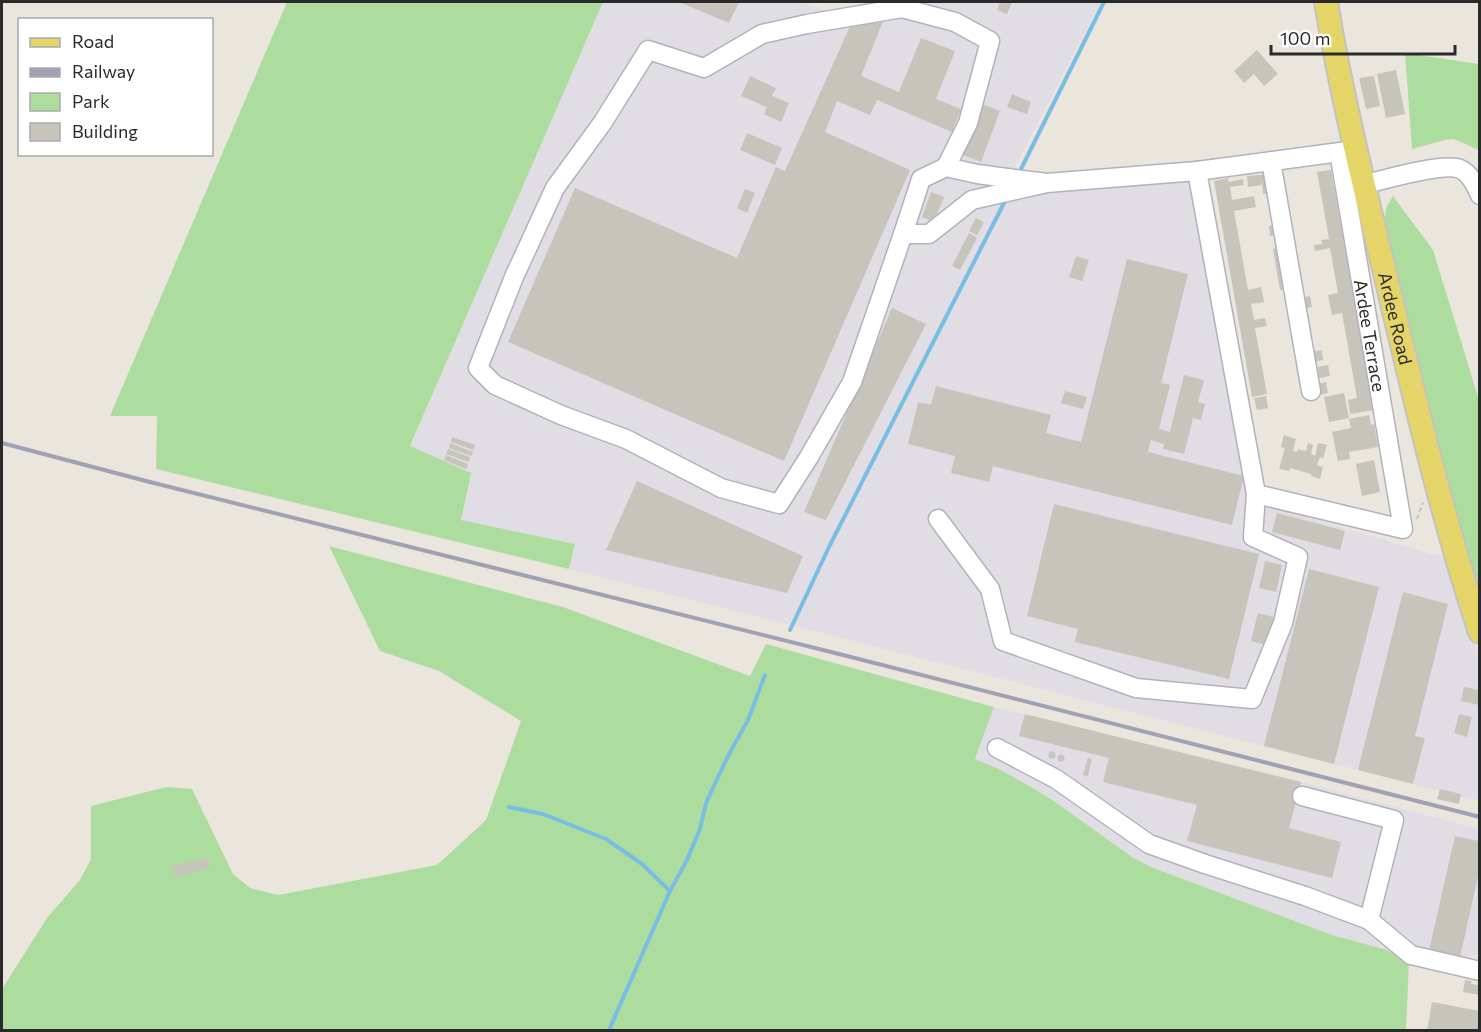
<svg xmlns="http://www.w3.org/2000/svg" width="1481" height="1032" font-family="Commissioner,sans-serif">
  <rect width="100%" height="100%" fill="#ebe6dd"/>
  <!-- industrial -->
  <g fill="#e0dde4">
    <polygon points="603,2 800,2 827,11 869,2 1101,2 1011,174 1189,163 1248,500 1449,559 1472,637 1479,656 1479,801 787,624 569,569 574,544 461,520 410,447"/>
    <polygon points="994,707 1301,782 1479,829 1479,954 1459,962 1409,962 1387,950 1332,935 1151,867 1132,857 1054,801 1033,788 999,769 975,759"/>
  </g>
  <!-- green -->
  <g fill="#addd9e">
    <polygon points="287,2 603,2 410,446 471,473 461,520 575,544 569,569 156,469 157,416 110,416"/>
    <polygon points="1405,53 1479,64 1479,150 1454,139 1445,140 1412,149"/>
    <polygon points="1393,196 1433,250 1479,400 1479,606 1441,467 1384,227 1386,208"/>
    <polygon points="329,546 563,607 750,676 766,644 994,707 975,759 999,769 1033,788 1054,801 1132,857 1151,867 1332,935 1387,950 1409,962 1406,1030 2,1030 2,989 47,918 80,880 91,859 91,806 166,787 192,789 233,874 250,888 278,895 437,865 486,820 521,721 439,671 380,651"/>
  </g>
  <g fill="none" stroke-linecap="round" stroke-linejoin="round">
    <!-- stream -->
    <g stroke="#79bde5" stroke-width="4">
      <polyline points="1021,169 1104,2"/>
      <polyline points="790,630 829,547 1006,199"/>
      <polyline points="509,807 543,814 606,839 642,864 670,891"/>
      <polyline points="609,1030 670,891 687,860 700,829 706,803 728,756 748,720 765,675"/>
    </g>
  </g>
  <!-- building -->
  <g fill="#c7c4bc">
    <polygon points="679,2 739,2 729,23"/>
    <polygon points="1000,2 1012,2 1007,14 997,10"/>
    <polygon points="884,19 861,76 899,92 921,38 955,51 936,99 961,109 952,132 877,100 870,115 837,101 825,132 910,170 784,461 508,342 575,188 737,258 776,167 785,171 851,24"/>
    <polygon points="1257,50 1278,74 1264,86 1254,74 1244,83 1234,71"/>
    <polygon points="1396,70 1405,114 1386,118 1377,74"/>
    <polygon points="750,76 776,88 772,96 789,103 781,122 764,114 767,107 741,96"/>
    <polygon points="1374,76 1380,106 1366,109 1359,78"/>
    <polygon points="1012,94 1031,102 1027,114 1007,107"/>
    <polygon points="982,104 1000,111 981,162 963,155"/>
    <polygon points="747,133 782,148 775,165 740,150"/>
    <polygon points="1331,170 1374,410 1350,414 1348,400 1357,398 1342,313 1332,315 1328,295 1338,293 1330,248 1315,251 1314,245 1322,244 1321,240 1329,239 1317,172"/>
    <polygon points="1269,174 1271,193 1263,194 1262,185 1248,187 1247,176"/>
    <polygon points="1228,178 1229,182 1243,179 1244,185 1230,187 1232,200 1254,196 1256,207 1234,211 1248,290 1261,287 1264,302 1251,304 1254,320 1265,318 1267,326 1255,328 1267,394 1252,397 1214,181"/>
    <polygon points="745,189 755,193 747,213 737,208"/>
    <polygon points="931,192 944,197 934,222 922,217"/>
    <polygon points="976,218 984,222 977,235 969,231"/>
    <polygon points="1278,225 1279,235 1270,236 1269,226"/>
    <polygon points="969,233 977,238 960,270 952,266"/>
    <polygon points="1283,247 1291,288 1280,290 1273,249"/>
    <polygon points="1076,256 1089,260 1082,281 1069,277"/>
    <polygon points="1127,259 1188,274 1161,383 1170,385 1159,429 1170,432 1184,375 1204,380 1198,402 1205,404 1201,420 1193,418 1184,454 1163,449 1164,444 1151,440 1148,452 1244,476 1232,525 993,466 989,482 951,473 955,456 908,444 918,402 931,405 936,386 1051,415 1046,433 1081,442"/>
    <polygon points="1310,296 1312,307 1303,309 1301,298"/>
    <polygon points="892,308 926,324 826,520 804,512"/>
    <polygon points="1322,350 1323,360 1313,362 1311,352"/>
    <polygon points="1328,365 1330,376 1319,378 1318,367"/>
    <polygon points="1326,382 1328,393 1319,395 1317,384"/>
    <polygon points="1065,391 1087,397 1083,409 1061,403"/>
    <polygon points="1344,393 1349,418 1329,422 1324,397"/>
    <polygon points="1266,396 1268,408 1257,410 1254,398"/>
    <polygon points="1369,415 1371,425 1374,424 1378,447 1349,452 1350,459 1338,461 1332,432 1351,428 1349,419"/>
    <polygon points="1284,435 1296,439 1293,451 1297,452 1298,449 1306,451 1308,443 1313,445 1311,454 1315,456 1318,443 1327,445 1323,458 1320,457 1317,465 1323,467 1320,479 1311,476 1311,474 1290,468 1289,471 1279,469 1285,448 1281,447"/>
    <polygon points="452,437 475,445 473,450 451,442"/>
    <polygon points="450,443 473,452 471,456 449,448"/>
    <polygon points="448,449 470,457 469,462 446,454"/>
    <polygon points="446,455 468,464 466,469 444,460"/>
    <polygon points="1374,460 1380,492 1362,496 1356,464"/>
    <polygon points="637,481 803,556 787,593 606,550"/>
    <polygon points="1054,504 1259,554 1229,679 1075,642 1078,629 1027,616"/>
    <polygon points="1277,513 1345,531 1340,550 1272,532"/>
    <polygon points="1265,561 1282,565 1276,592 1259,588"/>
    <polygon points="1309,569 1379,587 1334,764 1264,746"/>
    <polygon points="1403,592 1448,604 1415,736 1425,738 1413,784 1358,770"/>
    <polygon points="1258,613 1274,617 1266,645 1251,641"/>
    <polygon points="1464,687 1479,690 1479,705 1461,701"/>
    <polygon points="1025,714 1301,782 1289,828 1341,842 1332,878 1187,841 1197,805 1103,782 1109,758 1019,736"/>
    <polygon points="1459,714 1472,717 1467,737 1454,733"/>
    <circle cx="1052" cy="755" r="3.5"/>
    <circle cx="1061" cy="758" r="3.5"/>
    <polygon points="1088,758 1092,759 1088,776 1083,775"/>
    <polygon points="1440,789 1461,794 1459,804 1437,799"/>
    <polygon points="1455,836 1479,841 1479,872 1459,962 1428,955"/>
    <polygon points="208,858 210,868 175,877 172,866"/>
    <polygon points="1465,980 1472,981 1471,984 1479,985 1479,995 1463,992"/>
    <polygon points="1432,1002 1479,1011 1479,1030 1427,1030"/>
  </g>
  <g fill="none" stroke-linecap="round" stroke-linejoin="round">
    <defs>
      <g id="minor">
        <path id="s1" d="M1339 152 1403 529 1256 494 1197 171 1355 150"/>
        <polyline points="1271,161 1311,391"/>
        <polyline points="1047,183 977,174 946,167 921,179 903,234 929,234 972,200 1047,183 1197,171"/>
        <path d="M1363 185C1382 180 1444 162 1460 169 1470 173 1476 186 1480 195"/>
        <polyline points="903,234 852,382 809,457 779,504 721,488 626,439 561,415 495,385 478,368 514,277 555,188 603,122 648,50 704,68 762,34 807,24 902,8 955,22 990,41 968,123 946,167"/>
        <polyline points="938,519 990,589 1003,641 1136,688 1252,699 1283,623 1298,557 1253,537 1256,494"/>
        <polyline points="997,748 1056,779 1149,844 1205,864 1305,896 1369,920 1411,955 1480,971"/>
        <polyline points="1302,796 1394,820 1369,920"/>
      </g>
      <g id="major">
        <path id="s2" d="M1326 2C1342 99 1366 194 1389 290 1416 405 1443 520 1480 632"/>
      </g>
    </defs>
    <!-- minor casing -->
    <use href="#minor" stroke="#b1b2bd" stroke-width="21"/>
    <!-- major casing -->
    <use href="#major" stroke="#c3c3c3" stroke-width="26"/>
    <!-- path -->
    <polyline stroke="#c3c3c3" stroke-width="2" stroke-dasharray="4.5 3" stroke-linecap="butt" points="1417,519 1423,502"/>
    <!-- minor -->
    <use href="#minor" stroke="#fff" stroke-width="18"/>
    <!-- major -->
    <use href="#major" stroke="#e5d568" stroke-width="22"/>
    <!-- rail -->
    <polyline stroke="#a0a1b3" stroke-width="4" points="2,443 146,481 839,654 1480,817"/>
  </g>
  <g text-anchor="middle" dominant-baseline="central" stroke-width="4.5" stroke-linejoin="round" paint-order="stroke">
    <!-- street labels -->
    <g font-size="18" fill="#2a2a2a" stroke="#fff">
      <text stroke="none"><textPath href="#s2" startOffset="324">Ardee Road</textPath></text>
      <text stroke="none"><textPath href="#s1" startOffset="186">Ardee Terrace</textPath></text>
    </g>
  </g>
  <!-- border -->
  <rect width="1481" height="1032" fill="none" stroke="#2a2a2a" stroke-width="6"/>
  <!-- legend -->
  <rect x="18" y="18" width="195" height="138" fill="#ffffff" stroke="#aaaaaa" stroke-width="1.5"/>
  <rect x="30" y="38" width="30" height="9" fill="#e5d568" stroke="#aaaaaa" stroke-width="1.5"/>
  <text x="72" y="48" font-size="18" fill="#2a2a2a">Road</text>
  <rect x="30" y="68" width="30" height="9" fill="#a0a1b3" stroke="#aaaaaa" stroke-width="1.5"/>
  <text x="72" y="78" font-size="18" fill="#2a2a2a">Railway</text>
  <rect x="30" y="93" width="30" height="18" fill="#addd9e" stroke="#aaaaaa" stroke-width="1.5"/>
  <text x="72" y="108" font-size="18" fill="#2a2a2a">Park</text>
  <rect x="30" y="123" width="30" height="18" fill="#c7c4bc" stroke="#aaaaaa" stroke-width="1.5"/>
  <text x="72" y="138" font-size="18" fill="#2a2a2a">Building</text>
  <!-- scale -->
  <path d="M1271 45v9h184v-9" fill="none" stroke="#2a2a2a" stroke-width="3"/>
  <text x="1280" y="45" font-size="18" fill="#2a2a2a" stroke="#ffffff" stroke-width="4.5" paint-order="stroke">100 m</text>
</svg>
